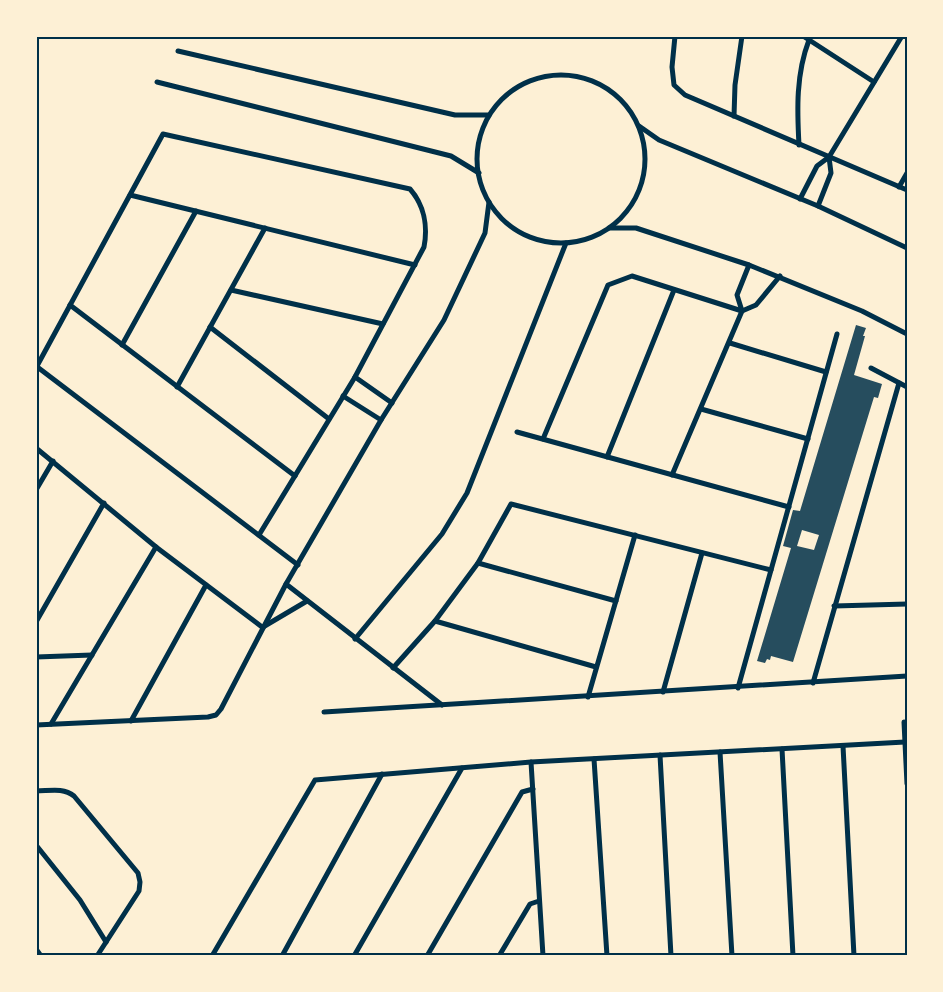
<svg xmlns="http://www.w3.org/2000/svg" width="943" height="992" font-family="'Asap Condensed',sans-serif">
  <rect width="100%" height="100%" fill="#fdf0d5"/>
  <!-- building -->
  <path fill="#264d5e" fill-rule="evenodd" d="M856 325 866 328 863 336H865L854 375 882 384 878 398 874 397 870 410 793 662 771 656 770 660 767 659 765 663 757 661 791 548 783 546 793 510 800 511ZM802 530 819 535 814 550 797 546Z"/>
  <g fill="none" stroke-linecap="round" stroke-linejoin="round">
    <!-- minor -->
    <g stroke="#003049" stroke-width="5">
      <polyline points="675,36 672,67 674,85 685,95 907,190"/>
      <polyline points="803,36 874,82"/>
      <polyline points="178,51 455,115 489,115"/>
      <circle cx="561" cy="159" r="84"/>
      <polyline points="157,82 451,156 479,173"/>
      <polyline points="734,116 735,85 742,36"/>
      <polyline points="639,126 659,140 818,206 907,248"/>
      <path d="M799 145C797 109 796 74 809 40"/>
      <polyline points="899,187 907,173"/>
      <polyline points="130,195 415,265"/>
      <polyline points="800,199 817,166 829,157 902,36"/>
      <polyline points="818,206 831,173 829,157"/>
      <polyline points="609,228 636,228 749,265 862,311 907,334"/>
      <polyline points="231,290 383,324"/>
      <polyline points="70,305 295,476"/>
      <polyline points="742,311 756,305 780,276"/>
      <polyline points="210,327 329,419"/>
      <polyline points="730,343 826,372"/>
      <polyline points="122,345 196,211"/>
      <polyline points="36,366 298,565"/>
      <path d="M37 366 163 134 410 189C424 205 428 226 424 247L355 377 259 535"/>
      <polyline points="871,368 907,387"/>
      <polyline points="355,377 392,403"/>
      <polyline points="177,387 265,228"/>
      <polyline points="343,396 381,420"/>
      <polyline points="701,409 808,439"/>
      <polyline points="517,432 789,507"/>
      <polyline points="543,439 608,285 632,276 742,311"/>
      <polyline points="36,448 156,547 262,627"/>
      <polyline points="607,457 674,290"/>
      <polyline points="672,475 742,311 737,295 749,265"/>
      <polyline points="36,490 53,461"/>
      <polyline points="478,563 616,601"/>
      <polyline points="286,584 442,705"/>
      <polyline points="834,606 907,604"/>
      <polyline points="435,621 596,667"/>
      <polyline points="36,622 104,503"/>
      <polyline points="263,627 307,601"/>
      <polyline points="355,639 442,534 467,493 566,243"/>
      <polyline points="36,657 92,655"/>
      <polyline points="393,668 435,621 478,563 511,504 771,570"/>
      <polyline points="813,683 899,383"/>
      <polyline points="738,688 837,334"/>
      <polyline points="663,692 702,553"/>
      <polyline points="588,697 635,535"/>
      <polyline points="324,712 907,676"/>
      <polyline points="131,721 206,585"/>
      <polyline points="904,722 907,784"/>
      <polyline points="51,724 156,547"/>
      <polyline points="36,725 208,717 216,715 221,709 286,584 381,420 444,320 485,233 489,202"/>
      <polyline points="843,746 854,956"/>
      <polyline points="782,749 793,956"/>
      <polyline points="720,752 732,956"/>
      <polyline points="660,755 671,956"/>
      <polyline points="594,759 607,956"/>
      <polyline points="531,762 543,956"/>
      <path d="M36 791C49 791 63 787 74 796L138 873 140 882 139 891 97 956"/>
      <polyline points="36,845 80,900 106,942"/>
      <polyline points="36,949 41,956"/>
      <polyline points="212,956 315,780 531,762 905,742"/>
      <polyline points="282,956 382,774"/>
      <polyline points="354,956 462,768"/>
      <polyline points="427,956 522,792 533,789"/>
      <polyline points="499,956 530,904 539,901"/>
    </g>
  </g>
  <!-- border -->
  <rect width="943" height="992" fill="none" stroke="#fdf0d5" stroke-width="75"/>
  <rect x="38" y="38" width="868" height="916" fill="none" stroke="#003049" stroke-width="2"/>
</svg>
